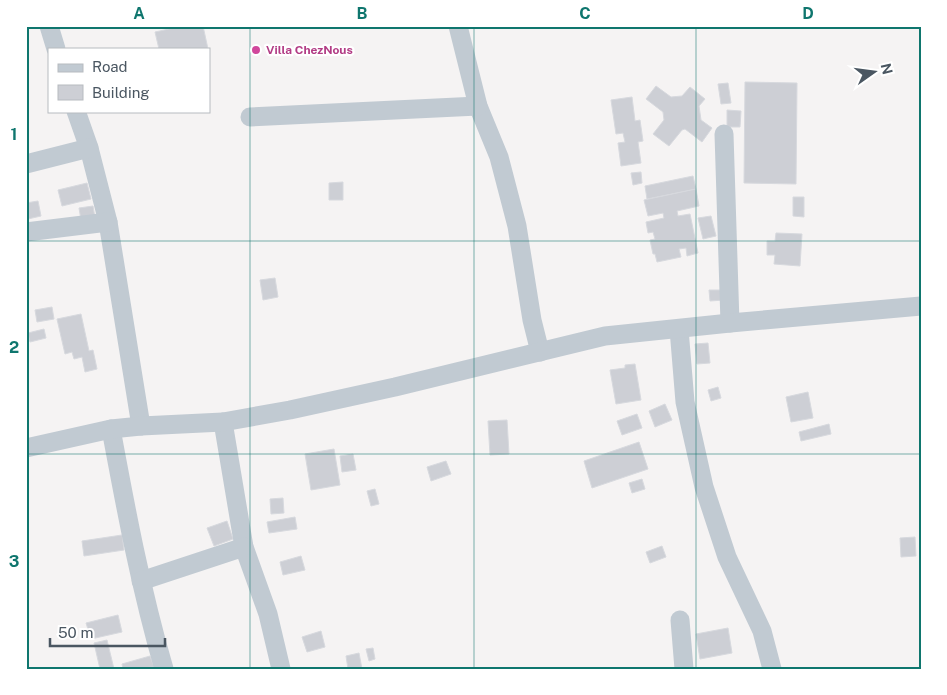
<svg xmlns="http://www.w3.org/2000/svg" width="947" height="695" font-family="'Public Sans',sans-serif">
  <rect width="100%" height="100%" fill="#f5f3f3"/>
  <!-- building -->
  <g fill="#cdcfd5" stroke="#d7d9de">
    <polygon points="183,26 203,26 208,49 159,49 155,32"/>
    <polygon points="745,82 797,83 796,184 744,183"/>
    <polygon points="728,83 731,103 721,104 718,84"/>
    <polygon points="656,86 671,97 682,96 690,87 705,99 699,106 701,120 712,128 702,142 685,129 682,130 669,146 653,134 664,120 663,112 646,99"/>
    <polygon points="632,97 635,121 640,120 643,141 638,142 641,163 621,166 618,143 625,142 623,133 616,134 611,100"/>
    <polygon points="727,110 741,111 740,127 727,127"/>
    <polygon points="641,172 642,183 633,185 631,173"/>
    <polygon points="693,176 696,189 647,199 645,186"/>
    <polygon points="343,182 343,200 329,200 329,183"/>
    <polygon points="87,183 91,199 62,206 58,190"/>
    <polygon points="696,189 699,206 677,211 678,216 690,214 698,253 687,256 686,248 679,249 681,257 657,262 655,254 653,254 650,240 655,239 653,232 648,233 646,222 664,218 663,213 648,216 644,200"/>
    <polygon points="793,197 804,197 804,217 793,216"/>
    <polygon points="38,201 41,216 28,219 26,203"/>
    <polygon points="93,206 95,218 81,220 79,208"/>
    <polygon points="711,216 716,236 703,239 698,218"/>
    <polygon points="776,233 802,234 800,266 774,264 775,255 767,255 767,241 775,241"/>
    <polygon points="275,278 278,297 263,300 260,280"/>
    <polygon points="709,290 723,290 724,300 710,301"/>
    <polygon points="52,307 54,319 37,322 35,310"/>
    <polygon points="81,314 89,351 93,350 97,369 85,372 82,357 74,359 72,352 65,354 57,319"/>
    <polygon points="44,329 46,338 30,342 28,333"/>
    <polygon points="708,343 710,363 697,364 695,344"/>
    <polygon points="635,364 641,400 616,404 610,370 625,368 625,365"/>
    <polygon points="718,387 721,398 711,401 708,390"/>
    <polygon points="808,392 813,418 791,422 786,397"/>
    <polygon points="665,404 672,420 655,427 649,411"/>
    <polygon points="637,414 642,428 622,435 617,421"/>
    <polygon points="507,420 509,454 490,455 488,421"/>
    <polygon points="829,424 831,434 801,441 799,432"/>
    <polygon points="639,442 648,469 592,488 584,461"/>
    <polygon points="334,449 340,485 311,490 305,454"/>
    <polygon points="353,454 356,470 342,472 340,456"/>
    <polygon points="446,461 451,474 431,481 427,467"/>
    <polygon points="642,479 645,489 632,493 629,483"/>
    <polygon points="375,489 379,504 371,506 367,491"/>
    <polygon points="283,498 284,513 271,514 270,499"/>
    <polygon points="295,517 297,529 269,533 267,522"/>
    <polygon points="227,521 233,539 214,546 207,528"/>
    <polygon points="122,535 124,550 84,556 82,541"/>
    <polygon points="915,537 916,556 901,557 900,538"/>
    <polygon points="662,546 666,557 650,563 646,552"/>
    <polygon points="301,556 305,570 283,575 280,562"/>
    <polygon points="118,615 122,632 91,639 86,623"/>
    <polygon points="728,628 732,653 700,659 696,634"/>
    <polygon points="321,631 325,647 307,652 302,637"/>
    <polygon points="107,640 114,669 100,669 94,643"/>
    <polygon points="373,648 375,659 369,661 366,649"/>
    <polygon points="359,653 362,669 348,669 346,656"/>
    <polygon points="150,656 154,667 123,669 122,664"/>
  </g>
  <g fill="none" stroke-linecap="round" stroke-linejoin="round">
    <!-- minor -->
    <g stroke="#c1cad2" stroke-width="19">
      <polyline points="49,26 56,49"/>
      <polyline points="458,26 478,106 499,157 517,226 532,320 540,352"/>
      <polyline points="76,111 89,148 108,222 141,426"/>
      <polyline points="250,117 478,106"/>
      <polyline points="724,134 730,323"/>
      <polyline points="26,164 89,148"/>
      <polyline points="26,232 108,222"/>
      <polyline points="679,329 685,402 704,487 727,557 762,631 772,669"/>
      <polyline points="223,422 244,547 268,614 281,669"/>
      <path d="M111 429C126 510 141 590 164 669"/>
      <polyline points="26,448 111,429 141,426 223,422 290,410 395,387 605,336 730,323 921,306"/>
      <polyline points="141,581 244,547"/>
      <polyline points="680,620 684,669"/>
    </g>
  </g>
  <!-- grid -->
  <path fill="none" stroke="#0f766e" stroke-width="1" stroke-opacity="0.55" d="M250 26V669M474 26V669M696 26V669M26 241H921M26 454H921"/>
  <!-- markers -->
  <circle fill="#d1479c" stroke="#fff" stroke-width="2" cx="256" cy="50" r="5"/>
  <g text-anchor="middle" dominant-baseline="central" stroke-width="4.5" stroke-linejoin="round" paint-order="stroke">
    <!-- hotel labels -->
    <g font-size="12" font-weight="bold" fill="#b23c85" stroke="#fff" text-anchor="start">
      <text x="266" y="50">Villa ChezNous</text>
    </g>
  </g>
  <!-- border -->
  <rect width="947" height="695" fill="none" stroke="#ffffff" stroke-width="55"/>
  <!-- legend -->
  <rect x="48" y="48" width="162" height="65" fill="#ffffff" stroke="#b7bbc0"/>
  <rect x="58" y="64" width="25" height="8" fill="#c1cad2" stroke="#b7bbc0"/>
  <text x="92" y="72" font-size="15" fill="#4a5661">Road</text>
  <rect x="58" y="85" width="25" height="15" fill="#cdcfd5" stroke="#b7bbc0"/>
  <text x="92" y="98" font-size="15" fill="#4a5661">Building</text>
  <!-- north arrow -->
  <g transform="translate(874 72) rotate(76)" stroke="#ffffff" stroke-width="4" paint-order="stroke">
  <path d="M0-4L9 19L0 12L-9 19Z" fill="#4a5661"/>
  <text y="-8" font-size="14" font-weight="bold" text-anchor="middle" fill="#4a5661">N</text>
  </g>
  <!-- scale -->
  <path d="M50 638v8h115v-8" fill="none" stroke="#4a5661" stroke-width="2.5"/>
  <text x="58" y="638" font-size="15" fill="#4a5661" stroke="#ffffff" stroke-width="4" paint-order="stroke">50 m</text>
  <rect x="28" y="28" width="892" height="640" fill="none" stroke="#0f766e" stroke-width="2"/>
  <g font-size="16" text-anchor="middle" font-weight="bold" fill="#0f766e">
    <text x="139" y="19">A</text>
    <text x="362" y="19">B</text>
    <text x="585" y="19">C</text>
    <text x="808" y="19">D</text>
    <text x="14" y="140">1</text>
    <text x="14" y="353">2</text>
    <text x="14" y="567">3</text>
  </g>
</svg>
